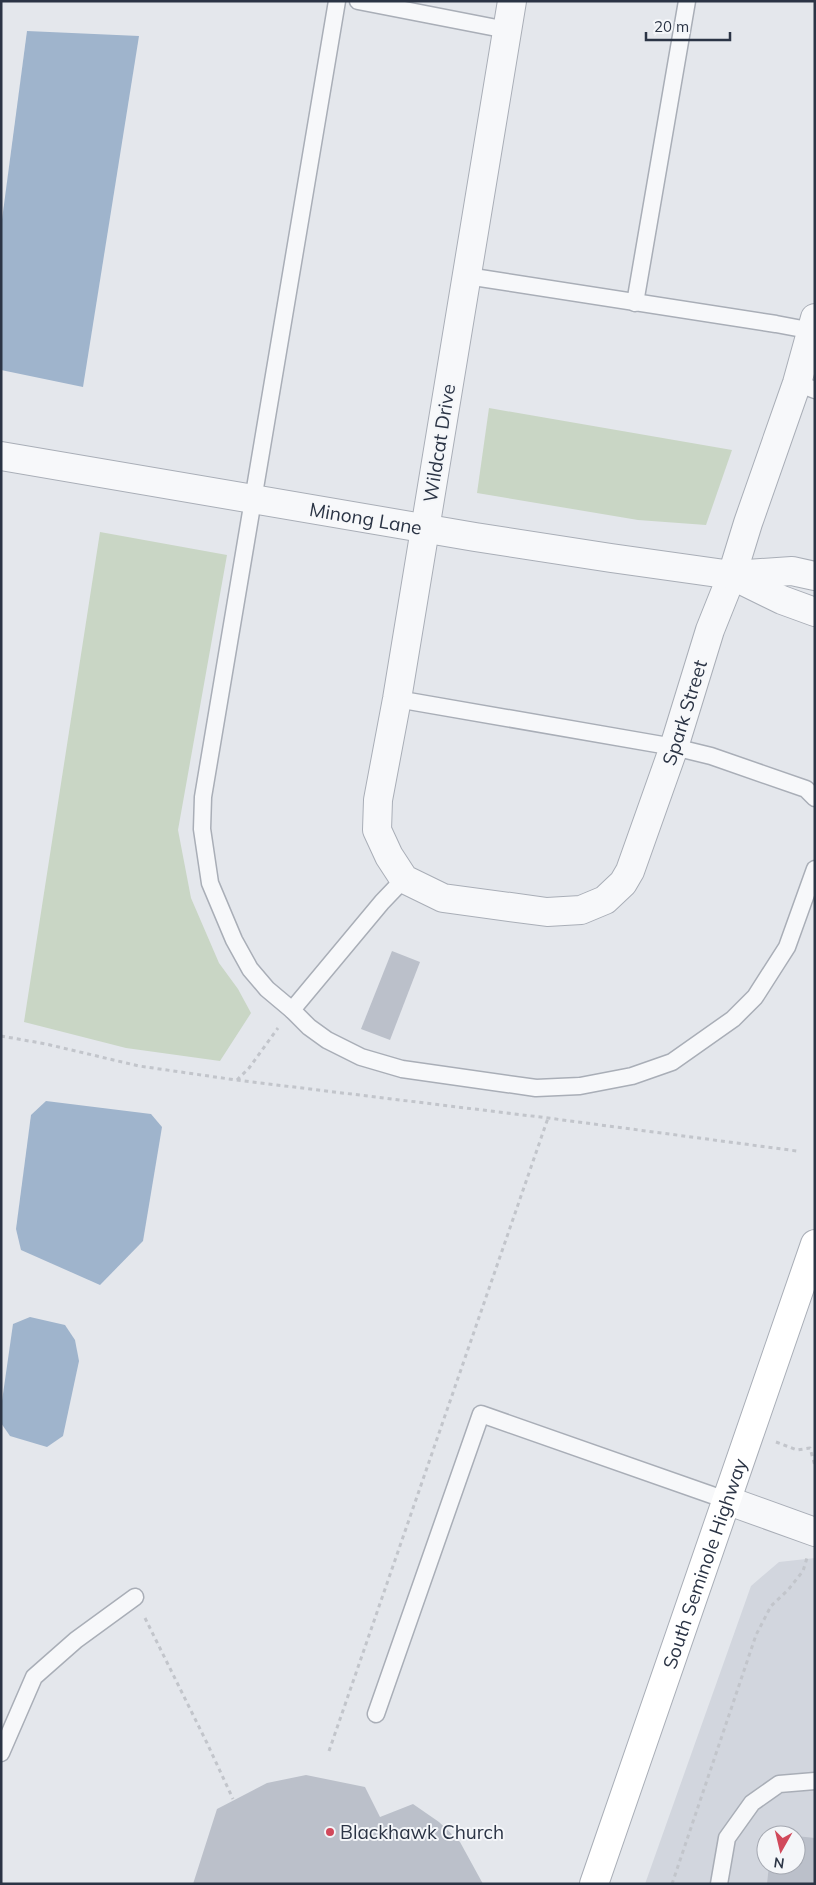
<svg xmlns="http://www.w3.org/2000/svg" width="816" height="1885" font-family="Mulish,sans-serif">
  <rect width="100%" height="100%" fill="#e4e7ec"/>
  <!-- built -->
  <path fill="#d2d6de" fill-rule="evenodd" d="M815 1558V1884H645L751 1586 779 1562ZM766 1835H796V1865H766Z"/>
  <!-- green -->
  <g fill="#c9d6c5">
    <polygon points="489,408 732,450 706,525 638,520 477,493"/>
    <polygon points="100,532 227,555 178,830 191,898 219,963 238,989 251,1013 220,1061 126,1048 24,1022"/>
  </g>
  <!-- water -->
  <g fill="#9fb4cc">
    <polygon points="27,31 139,36 83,387 1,370 1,227"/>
    <polygon points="46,1101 151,1114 162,1127 143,1241 100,1285 21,1250 16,1229 31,1115"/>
    <polygon points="30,1317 65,1325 75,1340 79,1361 63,1436 47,1447 10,1436 1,1423 1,1408 13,1324"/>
  </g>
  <!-- building -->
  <g fill="#bbc0ca">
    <polygon points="392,951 420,962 390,1040 361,1029"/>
    <polygon points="306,1775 365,1787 380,1817 413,1804 439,1822 460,1842 483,1884 193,1884 217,1809 267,1783"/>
    <polygon points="796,1836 815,1838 815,1884 767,1884 769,1865 796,1865"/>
  </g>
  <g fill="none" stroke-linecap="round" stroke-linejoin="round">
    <defs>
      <g id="lane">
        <polyline points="337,1 203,797 202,829 210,883 234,940 250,969 267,989 292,1010 309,1027 327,1040 361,1057 402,1069 536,1088 580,1086 632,1076 672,1062 733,1019 755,997 787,947 815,869"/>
        <polyline points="358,1 507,30"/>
        <polyline points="467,276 776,324 813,331"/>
        <polyline points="635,303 687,1"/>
        <polyline points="797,383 815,390"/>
        <polyline points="397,699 674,747 711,756 806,789 815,798"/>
        <polyline points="292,1010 382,902 404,879"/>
        <polyline points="376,1714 481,1414 726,1500"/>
        <polyline points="1,1753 34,1677 76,1640 135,1597"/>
        <polyline points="719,1884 727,1838 752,1803 779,1784 815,1781"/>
      </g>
      <g id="street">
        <path id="s1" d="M512 1 397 699 378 800 377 830 389 856 404 879 443 898 547 912 581 910 605 900 623 883 630 871 674 747 710 630 732 575 748 523 797 383 815 318"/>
        <path id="s2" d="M1 456 475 537 611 558 732 575 792 571 815 576"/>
        <polyline points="733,576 782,600 815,612"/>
        <polyline points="726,1500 815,1532"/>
      </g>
      <g id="secondary">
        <path id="s3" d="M594 1884 815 1244"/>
      </g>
    </defs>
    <!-- lane casing -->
    <use href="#lane" stroke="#a9aeb7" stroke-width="19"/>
    <!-- street casing -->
    <use href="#street" stroke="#a9aeb7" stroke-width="30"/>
    <!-- secondary casing -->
    <use href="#secondary" stroke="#a9aeb7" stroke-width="30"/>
    <!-- path -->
    <g stroke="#c2c5cb" stroke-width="3" stroke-dasharray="4 4" stroke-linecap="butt">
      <polyline points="1,1036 46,1044 139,1066 236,1080 548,1118 797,1151"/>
      <polyline points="237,1080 249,1068 278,1028"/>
      <polyline points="776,1442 797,1450 810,1448 815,1466"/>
      <polyline points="145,1618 207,1743 233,1799"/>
      <polyline points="329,1751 548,1118"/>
      <polyline points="672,1884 756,1635 771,1606 788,1590 803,1571 807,1558"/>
    </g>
    <!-- lane -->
    <use href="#lane" stroke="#f7f8fa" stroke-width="16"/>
    <!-- street -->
    <use href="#street" stroke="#f7f8fa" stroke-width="28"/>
    <!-- secondary -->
    <use href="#secondary" stroke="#fff" stroke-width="28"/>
  </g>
  <!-- markers -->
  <circle fill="#d1495b" stroke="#f4f6f9" stroke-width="2" cx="330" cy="1832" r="5"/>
  <g text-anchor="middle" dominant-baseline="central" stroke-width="4" stroke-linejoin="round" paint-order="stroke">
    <!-- street labels -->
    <g font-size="19" fill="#2b3445" stroke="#f4f6f9">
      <text transform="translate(439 443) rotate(-81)">Wildcat Drive</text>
      <text stroke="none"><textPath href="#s2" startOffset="370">Minong Lane</textPath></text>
      <text stroke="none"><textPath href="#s1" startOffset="1311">Spark Street</textPath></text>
      <text stroke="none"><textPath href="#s3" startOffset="339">South Seminole Highway</textPath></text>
    </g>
    <!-- poi labels -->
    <g font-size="19" fill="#2b3445" stroke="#f4f6f9" text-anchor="start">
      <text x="340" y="1832">Blackhawk Church</text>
    </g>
  </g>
  <!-- border -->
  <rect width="816" height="1885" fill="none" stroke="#2b3445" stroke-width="5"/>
  <!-- north arrow -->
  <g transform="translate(781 1850) rotate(188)"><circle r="24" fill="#f4f6f9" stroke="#a4a8b1"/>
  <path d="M0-4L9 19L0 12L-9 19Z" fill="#d1495b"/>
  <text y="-8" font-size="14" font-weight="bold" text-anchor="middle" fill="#2b3445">N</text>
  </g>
  <!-- scale -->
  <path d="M646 32v8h84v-8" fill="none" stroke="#2b3445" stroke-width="2.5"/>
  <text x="654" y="32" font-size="15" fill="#2b3445" stroke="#f4f6f9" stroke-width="4" paint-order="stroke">20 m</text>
</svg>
